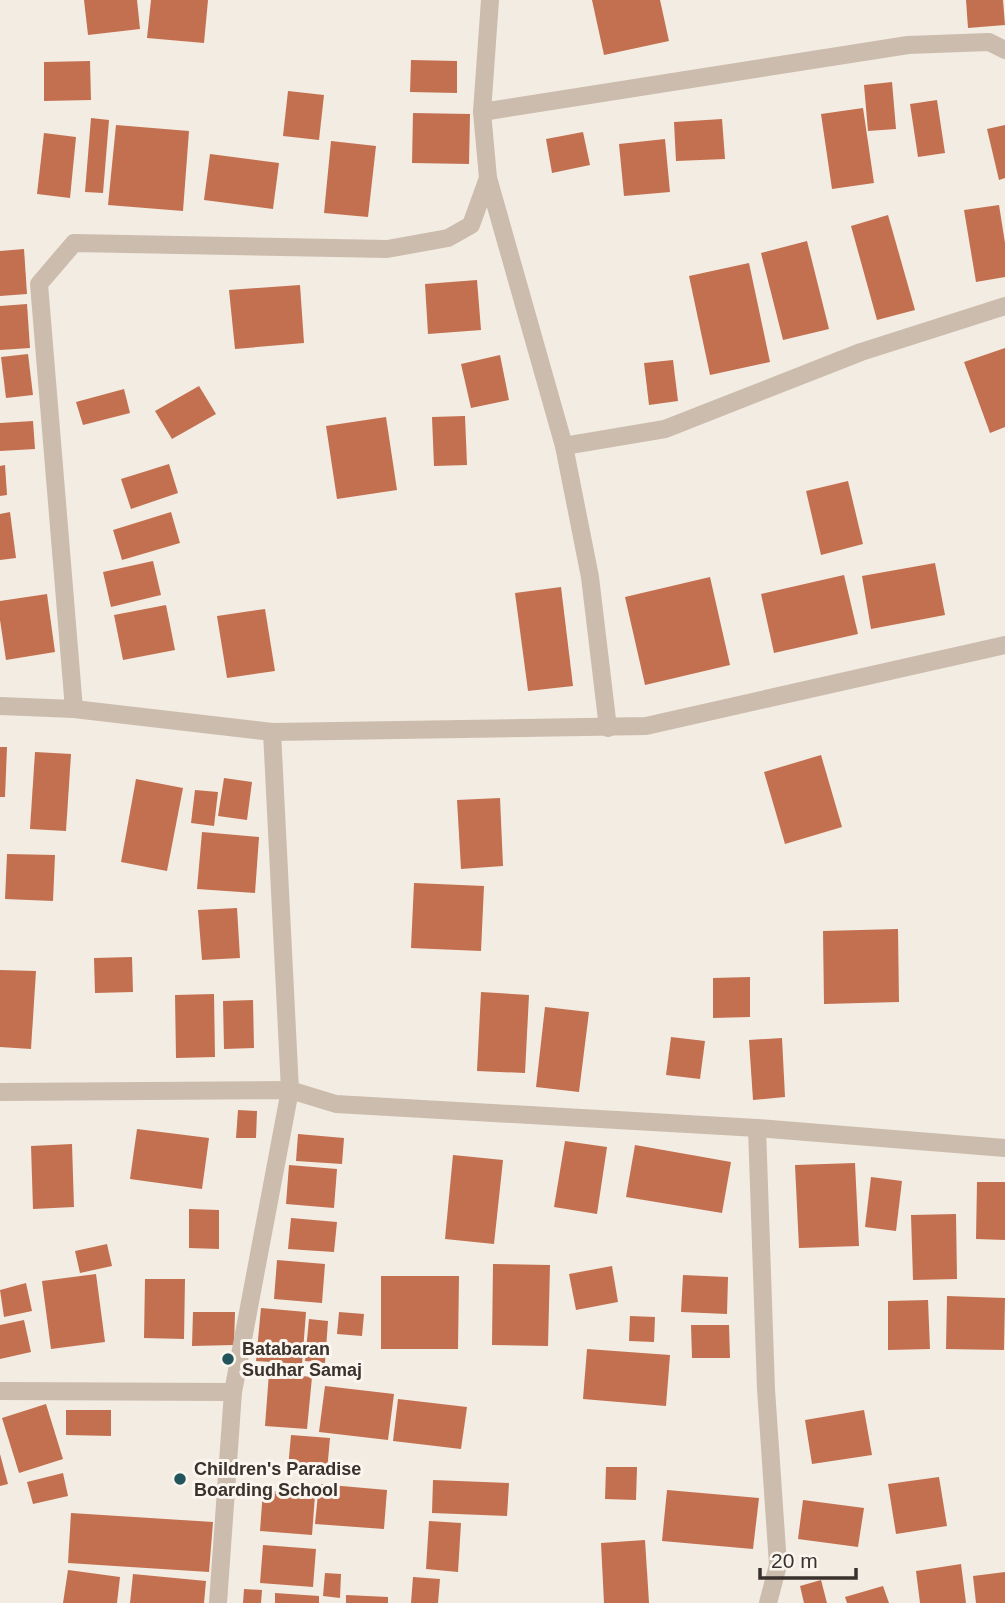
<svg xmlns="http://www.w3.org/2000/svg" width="1005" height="1603" font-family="Arial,sans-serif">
  <rect width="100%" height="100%" fill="#f3ece2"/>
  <!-- building -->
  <g fill="#c37050">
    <polygon points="84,0 137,0 140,29 88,35"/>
    <polygon points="151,0 208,0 204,43 147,38"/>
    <polygon points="592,0 660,0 669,41 604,55"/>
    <polygon points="966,0 1003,0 1005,25 968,28"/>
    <polygon points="411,60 457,61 457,93 410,92"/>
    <polygon points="90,61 91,100 44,101 44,62"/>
    <polygon points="892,82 896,129 868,131 864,85"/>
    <polygon points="288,91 324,95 319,140 283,136"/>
    <polygon points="937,100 945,153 918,157 910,104"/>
    <polygon points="863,108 874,183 832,189 821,114"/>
    <polygon points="413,113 470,114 469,164 412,163"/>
    <polygon points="91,118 109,120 103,193 85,192"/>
    <polygon points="722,119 725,159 676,161 674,122"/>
    <polygon points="116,125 189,131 183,211 108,205"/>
    <polygon points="1005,125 1005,178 999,180 987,129"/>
    <polygon points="583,132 590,165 552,173 546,139"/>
    <polygon points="44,133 76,137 70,198 37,194"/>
    <polygon points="665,139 670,192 624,196 619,144"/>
    <polygon points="331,141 376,146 368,217 324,213"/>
    <polygon points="210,154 279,163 273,209 204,200"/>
    <polygon points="999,205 1005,243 1005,277 976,282 964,210"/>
    <polygon points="888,215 915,310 877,320 851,226"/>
    <polygon points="807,241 829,329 783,340 761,253"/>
    <polygon points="24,249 27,294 0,296 0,251"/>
    <polygon points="749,263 770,362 710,375 689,276"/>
    <polygon points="477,280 481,330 428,334 425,284"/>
    <polygon points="300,285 304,343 235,349 229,290"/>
    <polygon points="27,304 30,348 0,350 0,306"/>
    <polygon points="1005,348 1005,427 990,433 964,362"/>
    <polygon points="28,354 33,395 6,398 1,357"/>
    <polygon points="500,355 509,400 471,408 461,364"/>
    <polygon points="673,360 678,401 649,405 644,363"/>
    <polygon points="199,386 216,414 172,439 155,411"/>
    <polygon points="124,389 130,413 83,425 76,402"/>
    <polygon points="465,416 467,465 434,466 432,417"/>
    <polygon points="386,417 397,490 337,499 326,426"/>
    <polygon points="33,421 35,449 0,451 0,423"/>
    <polygon points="169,464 178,493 131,509 121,479"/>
    <polygon points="5,465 7,495 0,496 0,466"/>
    <polygon points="848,481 863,544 821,555 806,491"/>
    <polygon points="10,512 16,558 0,560 0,514"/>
    <polygon points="171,512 180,543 122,560 113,530"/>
    <polygon points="153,561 161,595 111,607 103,572"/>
    <polygon points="935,563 945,615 871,629 862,576"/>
    <polygon points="844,575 858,634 774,653 761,594"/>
    <polygon points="710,577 730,665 645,685 625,597"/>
    <polygon points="561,587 573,686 528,691 515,593"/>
    <polygon points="47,594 55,652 6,660 0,620 0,601"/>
    <polygon points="166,605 175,650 123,660 114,615"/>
    <polygon points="265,609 275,671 227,678 217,616"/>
    <polygon points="0,747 7,747 5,797 0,797"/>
    <polygon points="35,752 71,754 66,831 30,829"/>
    <polygon points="821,755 842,827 785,844 764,772"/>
    <polygon points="224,778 252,782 247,820 218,816"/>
    <polygon points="136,779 183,788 167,871 121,862"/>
    <polygon points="195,790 218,792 214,826 191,823"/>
    <polygon points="500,798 503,866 461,869 457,800"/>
    <polygon points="202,832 259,837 255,893 197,889"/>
    <polygon points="7,854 55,855 53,901 5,899"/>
    <polygon points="414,883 484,886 481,951 411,948"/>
    <polygon points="237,908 240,958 202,960 198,910"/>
    <polygon points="898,929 899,1002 824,1004 823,931"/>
    <polygon points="132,957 133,992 95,993 94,958"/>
    <polygon points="0,970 36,971 31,1049 0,1047"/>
    <polygon points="750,977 750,1017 713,1018 713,978"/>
    <polygon points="481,992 529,995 525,1073 477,1071"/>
    <polygon points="214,994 215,1057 176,1058 175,995"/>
    <polygon points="253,1000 254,1048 224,1049 223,1001"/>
    <polygon points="545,1007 589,1012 579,1092 536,1087"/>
    <polygon points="671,1037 705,1041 700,1079 666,1075"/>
    <polygon points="782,1038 785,1097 753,1100 749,1040"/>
    <polygon points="238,1110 257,1111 256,1138 236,1138"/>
    <polygon points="137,1129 209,1138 202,1189 130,1179"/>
    <polygon points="298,1134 344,1138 342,1164 296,1161"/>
    <polygon points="565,1141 607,1147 597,1214 554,1207"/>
    <polygon points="72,1144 74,1207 33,1209 31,1146"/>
    <polygon points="635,1145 731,1162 722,1213 626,1197"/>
    <polygon points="453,1155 503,1160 494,1244 445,1239"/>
    <polygon points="855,1163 859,1246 799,1248 795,1165"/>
    <polygon points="289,1165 337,1169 334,1208 286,1204"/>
    <polygon points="871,1177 902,1181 896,1231 865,1227"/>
    <polygon points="977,1182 1005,1182 1005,1240 976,1239"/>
    <polygon points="189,1209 219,1210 219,1249 189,1248"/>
    <polygon points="956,1214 957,1279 913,1280 911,1215"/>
    <polygon points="291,1218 337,1222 334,1252 288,1249"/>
    <polygon points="107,1244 112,1266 80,1273 75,1251"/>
    <polygon points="277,1260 325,1264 322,1303 274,1299"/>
    <polygon points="493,1264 550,1265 548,1346 492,1345"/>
    <polygon points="612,1266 618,1302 576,1310 569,1274"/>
    <polygon points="96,1274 105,1342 51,1349 42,1281"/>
    <polygon points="683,1275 728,1277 727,1314 681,1312"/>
    <polygon points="381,1276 459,1276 458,1349 381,1349"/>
    <polygon points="145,1279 185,1279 184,1339 144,1338"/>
    <polygon points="26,1283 32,1311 4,1317 0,1290"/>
    <polygon points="947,1296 1005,1298 1004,1350 946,1349"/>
    <polygon points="928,1300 930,1349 888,1350 888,1301"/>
    <polygon points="261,1308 306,1312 302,1364 256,1361"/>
    <polygon points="193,1312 235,1312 234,1345 192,1346"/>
    <polygon points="339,1312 364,1314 362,1336 337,1334"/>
    <polygon points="630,1316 655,1317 654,1342 629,1341"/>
    <polygon points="309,1319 328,1321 325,1363 305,1361"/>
    <polygon points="24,1320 31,1352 0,1359 0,1325"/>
    <polygon points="691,1325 729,1325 730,1358 692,1358"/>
    <polygon points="587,1349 670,1355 666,1406 583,1399"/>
    <polygon points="269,1373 312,1377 307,1429 265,1426"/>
    <polygon points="325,1386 394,1394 388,1440 319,1432"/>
    <polygon points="398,1399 467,1407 461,1449 393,1441"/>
    <polygon points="46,1404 63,1459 19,1473 2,1418"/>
    <polygon points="66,1410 111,1410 111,1436 66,1435"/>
    <polygon points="864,1410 872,1455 812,1464 805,1420"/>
    <polygon points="291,1435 330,1438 327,1471 288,1468"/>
    <polygon points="0,1454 8,1484 0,1486"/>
    <polygon points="606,1467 637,1467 636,1500 605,1499"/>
    <polygon points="63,1473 68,1496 33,1504 27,1482"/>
    <polygon points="939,1477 947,1526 896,1534 888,1484"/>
    <polygon points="433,1480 509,1483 507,1516 432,1513"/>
    <polygon points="319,1484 387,1490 384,1529 315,1524"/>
    <polygon points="263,1490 315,1495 312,1535 260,1531"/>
    <polygon points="667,1490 759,1498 753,1549 662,1541"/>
    <polygon points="803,1500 864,1508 858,1547 798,1539"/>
    <polygon points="71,1513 213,1522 209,1572 68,1563"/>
    <polygon points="429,1521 461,1523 458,1572 426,1569"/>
    <polygon points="645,1540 649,1603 604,1603 601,1543"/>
    <polygon points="263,1545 316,1549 313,1587 260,1583"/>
    <polygon points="961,1564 966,1603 920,1603 916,1571"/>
    <polygon points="68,1570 120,1577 117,1603 63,1603"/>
    <polygon points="1005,1572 1005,1603 976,1603 973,1576"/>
    <polygon points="325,1573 341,1574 340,1598 323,1596"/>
    <polygon points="133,1574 206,1581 204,1603 130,1603"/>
    <polygon points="413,1577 440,1579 438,1603 411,1603"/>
    <polygon points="821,1580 827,1603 804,1603 800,1586"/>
    <polygon points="883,1586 889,1603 847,1603 845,1597"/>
    <polygon points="244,1589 262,1590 261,1603 243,1603"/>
    <polygon points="275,1593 319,1596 319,1603 275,1603"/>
    <polygon points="346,1595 388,1597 388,1603 346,1603"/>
  </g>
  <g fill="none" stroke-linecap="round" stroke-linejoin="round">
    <!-- street -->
    <g stroke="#ccbcad" stroke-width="18">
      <polyline points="482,112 908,45 989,42 1005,50"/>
      <polyline points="488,178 564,446 590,577 608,728"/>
      <polyline points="564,446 665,429 861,352 1005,306"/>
      <polyline points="0,706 74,709 272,732 646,726 1005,645"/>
      <polyline points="74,709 39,284 74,243 387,249 448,238 471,225 488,178 482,112 490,0"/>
      <polyline points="0,1092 290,1090 336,1104 757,1128 1005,1148"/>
      <polyline points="757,1128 766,1389 778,1565 768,1603"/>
      <polyline points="0,1391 233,1392"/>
      <polyline points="218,1603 233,1392 290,1090 272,732"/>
    </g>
  </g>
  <!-- markers -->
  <g fill="#22555b" stroke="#faf5ee" stroke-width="2.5">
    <circle cx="228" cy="1359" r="7"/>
    <circle cx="180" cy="1479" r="7"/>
  </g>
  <g text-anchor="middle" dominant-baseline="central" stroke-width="6" stroke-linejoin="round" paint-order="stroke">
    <!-- poi labels -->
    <g font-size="18" font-weight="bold" fill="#3a312c" stroke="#faf5ee" text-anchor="start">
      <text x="242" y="1349">Batabaran<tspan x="242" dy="21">Sudhar Samaj</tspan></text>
      <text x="194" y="1469">Children's Paradise<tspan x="194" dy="21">Boarding School</tspan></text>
    </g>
  </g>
  <!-- scale -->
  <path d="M760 1568v10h96v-10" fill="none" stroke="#3a312c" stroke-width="3.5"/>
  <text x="771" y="1568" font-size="21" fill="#3a312c" stroke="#faf5ee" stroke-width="5" paint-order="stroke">20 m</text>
</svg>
